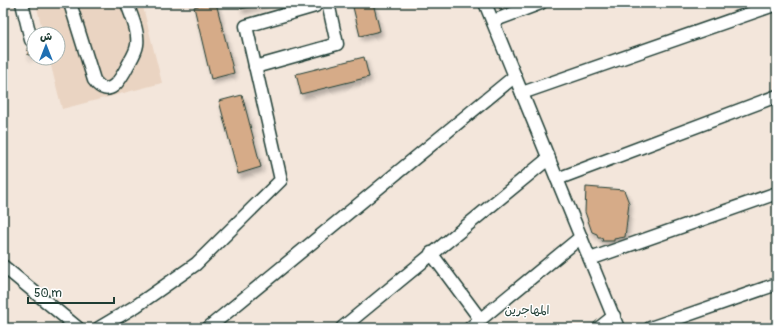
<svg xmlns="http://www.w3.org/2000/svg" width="780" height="331" font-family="Pangolin,'Playpen Sans Arabic',sans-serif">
  <defs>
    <filter id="shadow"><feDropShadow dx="2.5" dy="4.5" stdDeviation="2" flood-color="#0004"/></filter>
  </defs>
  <rect width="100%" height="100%" fill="#f3e6db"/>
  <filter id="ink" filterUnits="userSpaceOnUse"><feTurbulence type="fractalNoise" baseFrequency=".025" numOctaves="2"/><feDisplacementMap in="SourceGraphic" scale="8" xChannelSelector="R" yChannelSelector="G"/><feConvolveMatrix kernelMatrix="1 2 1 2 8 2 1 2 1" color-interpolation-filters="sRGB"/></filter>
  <g filter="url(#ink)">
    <!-- built -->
    <polygon fill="#ead4c2" points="36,3 142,3 162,83 62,109 49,58 58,58 58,34 43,34"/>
    <!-- building -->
    <g fill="#d6ab88" stroke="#1f3d34" filter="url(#shadow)">
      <polygon points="209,3 216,3 234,73 211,79 194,7"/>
      <polygon points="240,3 266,3 241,9"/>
      <polygon points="352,3 373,3 380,31 360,36"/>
      <polygon points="497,3 518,3 500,9"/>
      <polygon points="34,47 34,54 28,55 27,48"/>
      <polygon points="364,57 369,77 301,94 296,74"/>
      <polygon points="242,95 261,167 238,174 219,101"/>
      <polygon points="586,187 624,190 629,203 625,237 614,239 614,241 602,241 603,238 598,238 597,234 592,232 585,212"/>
    </g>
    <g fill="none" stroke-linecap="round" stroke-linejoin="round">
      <defs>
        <g id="minor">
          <polyline points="22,3 31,40"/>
          <path d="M70 3 94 80C109 101 121 79 128 65 132 58 136 52 137 45 139 31 131 16 127 3"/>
          <polyline points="485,3 618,328"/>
          <polyline points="493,21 541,3"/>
          <polyline points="255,67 337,44 328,3"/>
          <polyline points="522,93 777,4"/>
          <polyline points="557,179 777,96"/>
          <polyline points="431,253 480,319"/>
          <polyline points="590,259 777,193"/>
          <polyline points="3,266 78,328"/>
          <polyline points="99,328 136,306 196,264 281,180 246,26 315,6 314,3"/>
          <polyline points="208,328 515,76"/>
          <polyline points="342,328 549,158"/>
          <polyline points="470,328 581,237"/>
          <polyline points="599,328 614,316"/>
          <polyline points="650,328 777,284"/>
        </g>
      </defs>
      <!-- minor casing -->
      <use href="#minor" stroke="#1f3d34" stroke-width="15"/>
      <!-- minor -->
      <use href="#minor" stroke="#fff" stroke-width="12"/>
    </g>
  </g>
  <g text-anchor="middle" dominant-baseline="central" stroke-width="3" stroke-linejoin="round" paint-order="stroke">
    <!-- neighbourhood labels -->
    <g font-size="12" fill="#1f3d34" stroke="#fff">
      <text x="527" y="310">المهاجرين</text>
    </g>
  </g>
  <!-- margin -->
  <rect width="780" height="331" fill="none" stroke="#fff" stroke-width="16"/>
  <rect x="8" y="8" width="764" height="315" fill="none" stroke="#1f3d34" stroke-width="1.5" filter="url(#ink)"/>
  <!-- north arrow -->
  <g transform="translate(46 46)"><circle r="19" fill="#ffffff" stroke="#a5b1ae"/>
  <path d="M0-3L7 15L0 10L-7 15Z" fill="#1f6fb2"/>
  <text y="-6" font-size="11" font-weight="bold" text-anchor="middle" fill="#1f3d34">ش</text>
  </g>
  <!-- scale -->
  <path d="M28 297v6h86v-6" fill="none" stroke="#1f3d34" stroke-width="2"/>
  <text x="34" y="297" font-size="12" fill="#1f3d34" stroke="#ffffff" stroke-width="3" paint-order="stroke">50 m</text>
</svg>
